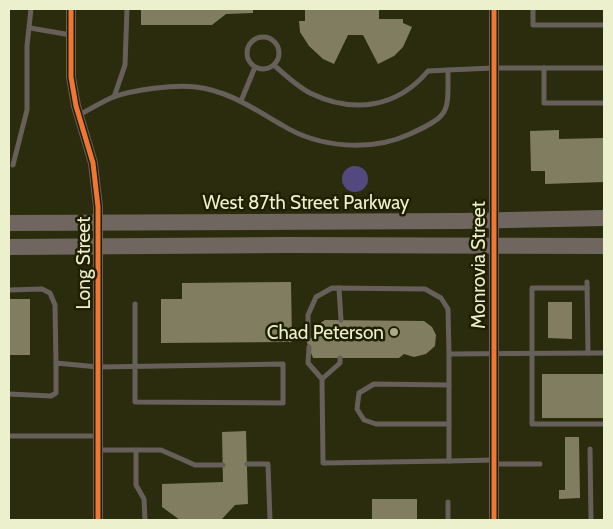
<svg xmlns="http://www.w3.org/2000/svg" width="613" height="529" font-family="Cabin,sans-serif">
  <rect width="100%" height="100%" fill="#2b2c0d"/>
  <!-- water -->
  <circle fill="#54497f" cx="355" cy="179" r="13"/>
  <!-- building -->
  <g fill="#817d61">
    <polygon points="141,9 253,9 253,13 226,14 212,25 141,25"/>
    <polygon points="305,9 379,9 379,19 403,19 403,23 412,27 403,47 394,56 378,64 363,35 348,35 334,64 323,59 309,46 300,32 299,21 305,21"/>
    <polygon points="559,130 559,139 604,138 604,182 545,184 545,171 531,171 530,131"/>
    <polygon points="291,282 292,342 161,343 161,299 182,299 182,283"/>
    <rect x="10" y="299" width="20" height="56"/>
    <polygon points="548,302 572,302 572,339 548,338"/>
    <polygon points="325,320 424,321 432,327 436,335 435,346 426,354 414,357 404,354 399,358 313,358 306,340 314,337 316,326"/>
    <rect x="542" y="374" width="62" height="44"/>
    <polygon points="246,431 248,504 235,505 222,519 180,520 162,507 162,484 223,482 222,432"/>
    <polygon points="565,437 579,437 580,498 559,499 559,490 565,490"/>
    <rect x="372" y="499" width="45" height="21"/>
  </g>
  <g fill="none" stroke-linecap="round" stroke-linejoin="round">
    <!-- service -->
    <g stroke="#675f5a" stroke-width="5">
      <polyline points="533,9 533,25 604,25"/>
      <polyline points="30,28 71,35"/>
      <circle cx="263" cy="53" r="16"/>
      <path d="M274 65C285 75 297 86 310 93 353 114 397 108 428 71L448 70"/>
      <polyline points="544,68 544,103 604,103"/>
      <polyline points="114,97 125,65 127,9"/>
      <polyline points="241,101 255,67"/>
      <path d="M79 115C90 109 102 102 113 97 133 90 175 84 196 87 229 91 254 109 282 125 319 148 371 152 410 134 451 115 448 113 448 70L493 68H604"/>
      <polyline points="13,165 27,110 27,46 31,9"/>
      <polyline points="587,282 588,353"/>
      <polyline points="339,288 341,320"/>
      <polyline points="587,288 532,288 532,424 604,424"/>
      <polyline points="9,290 42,289 50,293 55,305 56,363"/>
      <polyline points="308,339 308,315 316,297 332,288 425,289 441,298 448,309 449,354"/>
      <polyline points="309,347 308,363 322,379 323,463 449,461"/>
      <polyline points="322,379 340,363 340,358"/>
      <polyline points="9,394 51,396 56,393 56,363 98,367 283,364 283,403 135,402 135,304"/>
      <polyline points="449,424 376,424 364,420 357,409 359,393 374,384 449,385"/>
      <polyline points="9,436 98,436"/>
      <polyline points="590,449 591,520"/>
      <polyline points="98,450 161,450 195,465 223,465"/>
      <polyline points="136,450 136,485 144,499 145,520"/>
      <polyline points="494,460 449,461 449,354 604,353"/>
      <polyline points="247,464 268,464 270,520"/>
      <polyline points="494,464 540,464"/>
      <polyline points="448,502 448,520"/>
    </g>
    <!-- minor -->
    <g stroke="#675f5a" stroke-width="10">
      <polyline points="71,9 71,77 76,106 93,163 98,207 98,520"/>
      <polyline points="494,9 494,520"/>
    </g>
    <!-- primary -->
    <g stroke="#6f675f" stroke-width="16">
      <polyline points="9,223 460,221 604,218"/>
      <polyline points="9,247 285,245 604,246"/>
    </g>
    <defs>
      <g id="cycleway">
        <polyline points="71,9 71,77 76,106 93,163 98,207 98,520"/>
        <polyline points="494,9 494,520"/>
      </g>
    </defs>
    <!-- cycleway casing -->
    <use href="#cycleway" stroke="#1f1f03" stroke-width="8"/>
    <!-- cycleway -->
    <use href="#cycleway" stroke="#f07635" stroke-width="5"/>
  </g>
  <!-- markers -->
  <circle fill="#a9ab89" stroke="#1f1f03" stroke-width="2" cx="394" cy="332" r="5"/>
  <g text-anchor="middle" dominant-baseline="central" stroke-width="5" stroke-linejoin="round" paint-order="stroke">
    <!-- street labels -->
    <g font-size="19" fill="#edf0cc" stroke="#1f1f03">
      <text x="306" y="202">West 87th Street Parkway</text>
      <text transform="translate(83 263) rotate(-90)">Long Street</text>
      <text transform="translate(478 265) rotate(-90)">Monrovia Street</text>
    </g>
    <!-- poi labels -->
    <g font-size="19" fill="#edf0cc" stroke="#1f1f03" text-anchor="end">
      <text x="384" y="332">Chad Peterson</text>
    </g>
  </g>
  <!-- border -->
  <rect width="613" height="529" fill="none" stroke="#edf0cc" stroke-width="20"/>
</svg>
